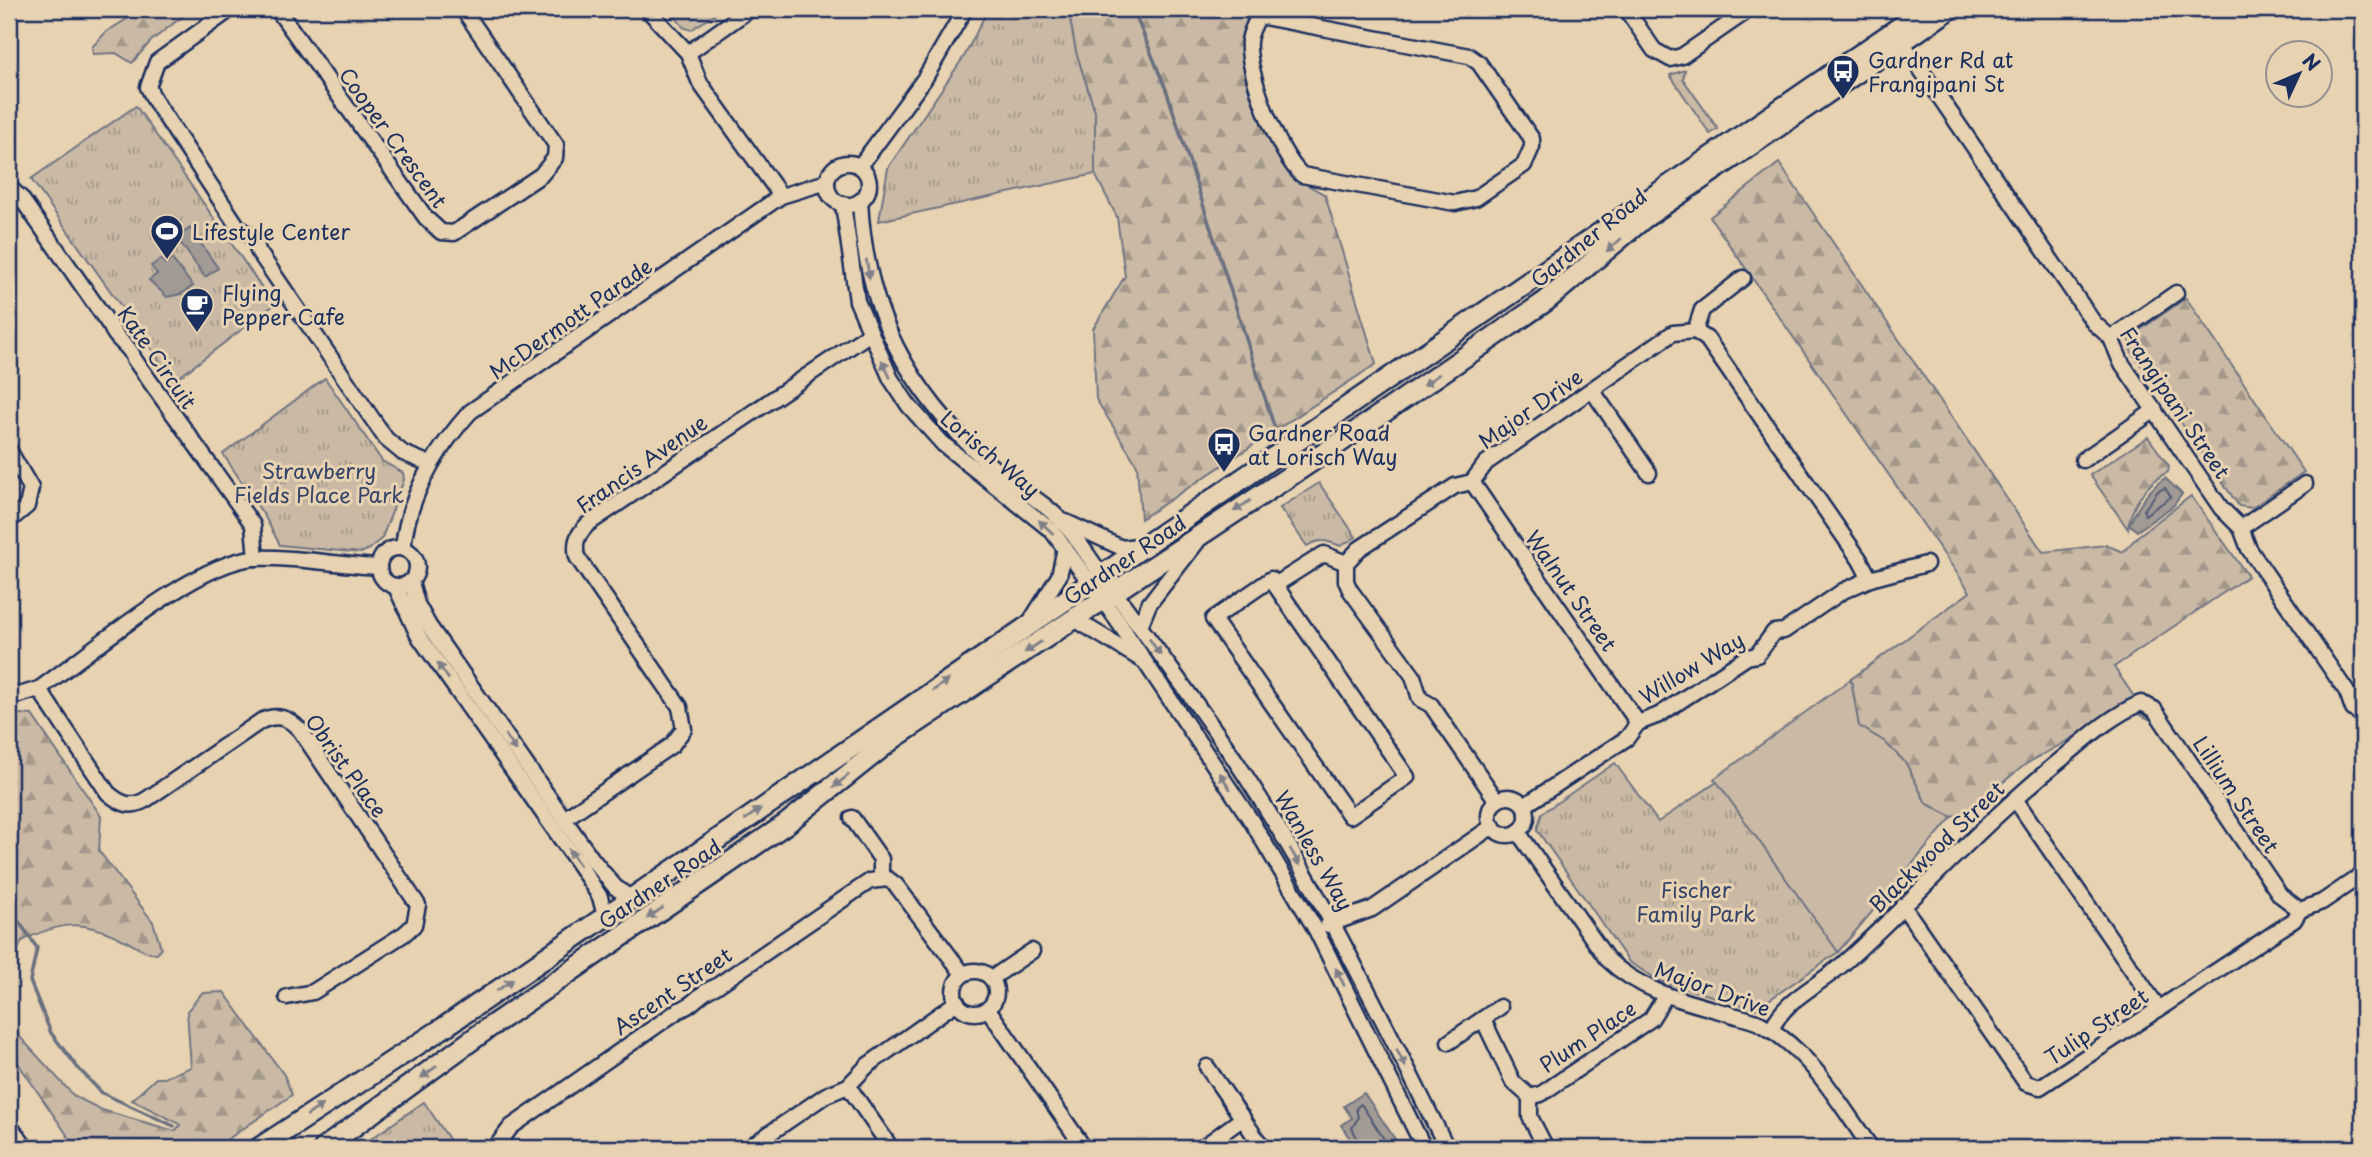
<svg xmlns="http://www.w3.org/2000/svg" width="2372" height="1157" font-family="'Playpen Sans',sans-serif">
  <defs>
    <pattern id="forest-firs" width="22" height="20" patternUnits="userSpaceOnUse" patternTransform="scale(1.75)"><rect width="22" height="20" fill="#cabaa5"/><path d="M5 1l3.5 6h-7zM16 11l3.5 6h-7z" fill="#a3988a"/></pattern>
    <pattern id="park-tufts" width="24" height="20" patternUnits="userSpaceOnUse" patternTransform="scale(1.75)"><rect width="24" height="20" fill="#cabaa5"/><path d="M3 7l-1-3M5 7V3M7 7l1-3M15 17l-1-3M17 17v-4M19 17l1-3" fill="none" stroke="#a3988a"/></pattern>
  </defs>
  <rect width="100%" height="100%" fill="#e7d2b1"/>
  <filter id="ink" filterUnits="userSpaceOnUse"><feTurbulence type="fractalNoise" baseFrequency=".0143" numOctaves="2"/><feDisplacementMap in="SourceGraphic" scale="14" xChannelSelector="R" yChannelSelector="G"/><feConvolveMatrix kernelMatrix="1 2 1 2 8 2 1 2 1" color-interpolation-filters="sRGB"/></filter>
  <g filter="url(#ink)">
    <!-- grass -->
    <g fill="#cabaa5" stroke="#727482" stroke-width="2">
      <polygon points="1685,70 1683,79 1718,129 1710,134 1670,75"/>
      <polygon points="1851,679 1859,726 1884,741 1906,763 1926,803 1952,817 1838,952 1714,779"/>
    </g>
    <!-- forest -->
    <g fill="url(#forest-firs)" stroke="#727482" stroke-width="2">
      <polygon points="143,9 192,9 151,41 132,63 116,53 93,54 92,47 106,32"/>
      <polygon points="1068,9 1242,9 1248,24 1242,43 1250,91 1291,175 1325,195 1376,364 1141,519 1137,465 1096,399 1093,329 1125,276 1117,217 1095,174 1095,111 1076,52"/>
      <polygon points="1779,163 2043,552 2106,545 2123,552 2138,536 2191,496 2248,576 2114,667 2149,719 2126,708 2026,764 1971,808 1952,817 1926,803 1906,763 1884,741 1859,726 1851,679 1970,592 1710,217"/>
      <polygon points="2186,298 2304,472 2252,508 2239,506 2129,348 2130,337"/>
      <path d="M2148 437 2169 466 2168 472C2148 481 2130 507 2128 529L2090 475Z"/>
      <path d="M9 713 32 715 101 816 99 851 153 922 161 948 157 954C143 953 134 945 122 939 83 920 61 921 22 941L9 968Z"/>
      <polygon points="224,992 284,1075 292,1095 215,1148 76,1148 9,1050 9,1017 19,1036 74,1096 102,1110 175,1131 180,1125 174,1121 132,1100 156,1078 164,1078 191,1067 187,1011 202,993"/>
    </g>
    <!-- park -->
    <g fill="url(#park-tufts)" stroke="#727482" stroke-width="2">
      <polygon points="670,9 723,9 691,30 683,27"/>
      <polygon points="988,9 1068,9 1076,52 1095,112 1095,174 879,221 888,168 965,55"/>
      <polygon points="136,106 274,305 174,381 31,179"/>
      <polygon points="325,378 382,461 403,473 404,480 382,538 370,549 361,553 280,545 265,517 223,454"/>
      <path d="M1319 483 1356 537 1341 546C1327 541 1320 538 1307 546L1280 508Z"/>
      <polygon points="1615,763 1658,822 1717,782 1838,952 1756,1009 1660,981 1629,962 1537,830 1542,813"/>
      <polygon points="424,1102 455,1148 358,1148"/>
    </g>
    <!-- water -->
    <g fill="#a19a95" stroke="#6b6f7f" stroke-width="2">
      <polygon points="190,228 218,268 205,277 177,238"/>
      <polygon points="161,259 165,264 172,259 193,286 181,294 167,297 149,280 157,274 151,266"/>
      <path d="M2165 478 2182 494 2173 506 2137 531 2129 524C2139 506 2148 489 2165 478Z"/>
      <polygon points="1364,1093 1399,1145 1393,1148 1356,1148 1341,1125 1352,1118 1344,1106"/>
    </g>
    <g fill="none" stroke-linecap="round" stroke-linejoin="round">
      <!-- shore -->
      <g stroke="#515a74" stroke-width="2">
        <polygon points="2165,488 2171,497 2145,515 2144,510 2158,491"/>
        <polyline points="1362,1148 1352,1128 1358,1118 1356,1108 1361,1104 1390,1148"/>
      </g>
      <!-- stream -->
      <g stroke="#6b6f7f" stroke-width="3.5">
        <polyline points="1133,9 1167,92 1275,429"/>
        <polyline points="9,907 37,948 30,981 51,1033 78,1068 102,1093 174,1126"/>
      </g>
      <defs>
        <g id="street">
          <polyline points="231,9 157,62 148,87 155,101 238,227 255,239 258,251 386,439 403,453 430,464"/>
          <polyline points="277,9 426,218 441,232 454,233 541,175 555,158 556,145 463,9"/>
          <polyline points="647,9 688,53 700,83 781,196"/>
          <path d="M1250 9 1259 16 1469 56 1479 63 1532 139V147L1524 165 1476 198 1455 203 1302 175C1279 156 1246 71 1249 41 1250 32 1255 23 1259 16"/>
          <polyline points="1626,9 1654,50 1670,59 1682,56 1750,9"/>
          <polyline points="1902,42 2094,323 2111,338 2121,362 2221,508 2241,528 2249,549 2347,692 2353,709 2363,715"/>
          <polyline points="688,53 750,9"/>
          <circle cx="848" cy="184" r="21"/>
          <polyline points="860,166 925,78 965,9"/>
          <path d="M9 187 21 198 111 327C116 342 130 344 134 359L253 525 256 558"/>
          <path d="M860 201C866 313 907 389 989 464 1012 485 1043 500 1064 524 1078 539 1089 558 1101 574 1143 631 1185 687 1225 745 1312 872 1378 1011 1447 1148"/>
          <polyline points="843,204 857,301 891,379 909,406 943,444 1052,531 1115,617 1252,822 1316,930 1424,1148"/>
          <polyline points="1695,331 1702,310 1743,278"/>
          <polyline points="2111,338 2176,293"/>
          <polyline points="1592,390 1649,473"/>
          <polyline points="9,450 31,488 27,506 9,521"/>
          <polyline points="2083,460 2155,410"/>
          <polyline points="1472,482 1638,723"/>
          <polyline points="1066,522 1122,548 1144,545"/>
          <polyline points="2241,528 2305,484"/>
          <circle cx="398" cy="567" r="19"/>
          <path d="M403 548C408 497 436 450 470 412L781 196 827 182"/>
          <polygon points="1271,579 1407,777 1350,816 1213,619"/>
          <polyline points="411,582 417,604 429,626 592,859 615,887 630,898"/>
          <polyline points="1275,585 1324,554 1346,563"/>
          <polyline points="396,587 418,635 580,866 600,897 605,916"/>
          <polyline points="1076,620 1142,660"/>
          <polyline points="1030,622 1059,576 1065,548"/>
          <polyline points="1140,626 1149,604 1197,542"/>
          <path d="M39 689 108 793C121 804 131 809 147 799L261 721C277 714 288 717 300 730L418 905 414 925 404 934 313 992 287 997"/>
          <path d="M9 691 19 695 39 689C90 653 196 562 254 558 293 556 338 565 378 567"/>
          <circle cx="1508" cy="816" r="19"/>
          <polyline points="2015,799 2159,1009"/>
          <polyline points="1497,801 1431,705 1420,699 1413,676 1350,590 1346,581 1346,563 1359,549 1455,486 1472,482 1486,463 1673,333 1695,331 1707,339 1860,560 1870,579"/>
          <polyline points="1524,806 1627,738 1638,723 1659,715 1747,657 1757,655 1774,632 1784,631 1843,591 1870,579 1926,564"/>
          <polyline points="852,818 881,859 881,878"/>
          <path d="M564 819 672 745 684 729 680 707 577 557C574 542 577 535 588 524L869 334"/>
          <path d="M1518 832 1607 959C1640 991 1683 1001 1727 1013 1738 1017 1753 1019 1763 1025 1812 1053 1839 1103 1871 1148"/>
          <polyline points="1903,906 2026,1083 2040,1087 2294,920 2300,910"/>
          <polyline points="2300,910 2322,902 2363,874"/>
          <polyline points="1328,925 1372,909 1493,826"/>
          <circle cx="975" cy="992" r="21"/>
          <polyline points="992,978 1032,951"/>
          <polyline points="988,1009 1084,1148"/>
          <polyline points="1483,1019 1513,1082 1530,1097 1541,1094 1651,1019 1666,995"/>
          <path d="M1771 1030C1785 998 1819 986 1844 963 1918 896 1985 821 2063 758 2088 737 2111 716 2141 703L2154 709 2280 895 2300 910"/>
          <polyline points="1449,1042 1500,1007"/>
          <polyline points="1207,1067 1263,1148"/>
          <polyline points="848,1086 891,1148"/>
          <polyline points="1530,1097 1530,1117 1546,1148"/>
          <polyline points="9,1125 26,1148"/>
          <path d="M495 1148 511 1127 679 1010C694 1006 699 992 715 987L870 881 888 879 896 885 963 974"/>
          <polyline points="748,1148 826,1095 848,1086 868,1065 957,1002"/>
          <polyline points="1202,1148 1243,1118"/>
        </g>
        <g id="secondary">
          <polyline points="259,1148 443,1028 1926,9"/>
          <polyline points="324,1148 491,1026 786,824 894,738 1329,450 1546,301 1643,219 1950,9"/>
        </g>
      </defs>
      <!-- street casing -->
      <use href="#street" stroke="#1b2f5e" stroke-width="19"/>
      <!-- secondary casing -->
      <use href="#secondary" stroke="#1b2f5e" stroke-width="24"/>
      <!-- street -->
      <use href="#street" stroke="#e7d2b1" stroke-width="14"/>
      <!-- secondary -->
      <use href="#secondary" stroke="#e7d2b1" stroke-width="19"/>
    </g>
    <!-- one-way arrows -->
    <defs><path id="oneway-solid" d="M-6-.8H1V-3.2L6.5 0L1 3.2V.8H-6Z" transform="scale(1.75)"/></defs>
    <g fill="#818088">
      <use href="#oneway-solid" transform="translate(1614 245) rotate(138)"/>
      <use href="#oneway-solid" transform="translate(868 269) rotate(80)"/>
      <use href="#oneway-solid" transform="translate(886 369) rotate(-116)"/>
      <use href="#oneway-solid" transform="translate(1431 380) rotate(145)"/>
      <use href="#oneway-solid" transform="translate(1242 506) rotate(146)"/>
      <use href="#oneway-solid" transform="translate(1046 527) rotate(-137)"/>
      <use href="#oneway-solid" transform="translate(1033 647) rotate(147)"/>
      <use href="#oneway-solid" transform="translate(1155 647) rotate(55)"/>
      <use href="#oneway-solid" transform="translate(443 671) rotate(-125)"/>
      <use href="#oneway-solid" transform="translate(941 685) rotate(-35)"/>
      <use href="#oneway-solid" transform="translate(511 743) rotate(55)"/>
      <use href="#oneway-solid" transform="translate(841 781) rotate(141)"/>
      <use href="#oneway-solid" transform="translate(1225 781) rotate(-123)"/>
      <use href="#oneway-solid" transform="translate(753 814) rotate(-35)"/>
      <use href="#oneway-solid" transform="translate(574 857) rotate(-125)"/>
      <use href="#oneway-solid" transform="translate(1295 857) rotate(60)"/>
      <use href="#oneway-solid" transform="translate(655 913) rotate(146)"/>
      <use href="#oneway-solid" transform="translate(1340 977) rotate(-116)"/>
      <use href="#oneway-solid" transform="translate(505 985) rotate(-35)"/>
      <use href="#oneway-solid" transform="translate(1401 1058) rotate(63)"/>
      <use href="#oneway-solid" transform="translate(429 1072) rotate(143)"/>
      <use href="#oneway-solid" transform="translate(315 1110) rotate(-34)"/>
    </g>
  </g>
  <!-- icons -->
  <defs>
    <symbol id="bus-pin" viewBox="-11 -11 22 30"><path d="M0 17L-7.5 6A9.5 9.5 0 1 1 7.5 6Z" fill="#1b2f5e" stroke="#e7d2b1"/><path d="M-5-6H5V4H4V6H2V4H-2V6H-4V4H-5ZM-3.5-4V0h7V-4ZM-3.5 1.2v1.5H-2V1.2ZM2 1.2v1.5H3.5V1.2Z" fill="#fff"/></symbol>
    <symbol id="stadium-pin" viewBox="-11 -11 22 30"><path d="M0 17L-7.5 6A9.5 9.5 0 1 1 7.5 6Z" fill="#1b2f5e" stroke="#e7d2b1"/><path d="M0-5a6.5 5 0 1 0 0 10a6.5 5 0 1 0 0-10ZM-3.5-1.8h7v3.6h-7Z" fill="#fff"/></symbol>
    <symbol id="cafe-pin" viewBox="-11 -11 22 30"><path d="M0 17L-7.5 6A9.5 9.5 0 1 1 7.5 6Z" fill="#1b2f5e" stroke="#e7d2b1"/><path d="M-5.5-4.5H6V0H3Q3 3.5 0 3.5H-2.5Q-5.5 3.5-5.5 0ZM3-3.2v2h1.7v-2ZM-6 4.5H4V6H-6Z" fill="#fff"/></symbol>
  </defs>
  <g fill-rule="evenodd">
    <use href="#bus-pin" x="1824" y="52" width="38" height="52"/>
    <use href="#stadium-pin" x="148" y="212" width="38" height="52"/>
    <use href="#cafe-pin" x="178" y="285" width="38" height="52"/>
    <use href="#bus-pin" x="1205" y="425" width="38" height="52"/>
  </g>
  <g text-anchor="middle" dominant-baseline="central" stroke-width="6" stroke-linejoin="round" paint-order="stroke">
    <!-- poi labels -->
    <g font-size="21" fill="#1b2f5e" stroke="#e7d2b1" text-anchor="start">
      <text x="1868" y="59">Gardner Rd at<tspan x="1868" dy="24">Frangipani St</tspan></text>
      <text x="192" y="231">Lifestyle Center</text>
      <text x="222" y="292">Flying<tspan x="222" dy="24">Pepper Cafe</tspan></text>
      <text x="1248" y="432">Gardner Road<tspan x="1248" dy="24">at Lorisch Way</tspan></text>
    </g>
    <!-- street labels -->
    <g font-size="21" fill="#1b2f5e" stroke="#e7d2b1">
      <text transform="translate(394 137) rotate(54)">Cooper Crescent</text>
      <text transform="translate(1588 237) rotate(-39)">Gardner Road</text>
      <text transform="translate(570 318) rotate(-35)">McDermott Parade</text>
      <text transform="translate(158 357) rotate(55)">Kate Circuit</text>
      <text transform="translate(2176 402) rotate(56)">Frangipani Street</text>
      <text transform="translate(1530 408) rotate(-35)">Major Drive</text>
      <text transform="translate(991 453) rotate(40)">Lorisch Way</text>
      <text transform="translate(641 463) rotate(-35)">Francis Avenue</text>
      <text transform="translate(1124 559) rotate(-34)">Gardner Road</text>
      <text transform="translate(1572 590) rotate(55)">Walnut Street</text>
      <text transform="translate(1691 667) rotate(-31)">Willow Way</text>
      <text transform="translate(347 765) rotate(54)">Obrist Place</text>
      <text transform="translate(2237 794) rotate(56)">Lillium Street</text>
      <text transform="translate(1936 846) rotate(-44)">Blackwood Street</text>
      <text transform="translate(1315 850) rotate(60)">Wanless Way</text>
      <text transform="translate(659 883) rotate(-34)">Gardner Road</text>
      <text transform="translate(1713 988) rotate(20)">Major Drive</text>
      <text transform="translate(672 990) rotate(-34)">Ascent Street</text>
      <text transform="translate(2096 1026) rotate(-34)">Tulip Street</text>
      <text transform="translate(1587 1036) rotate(-34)">Plum Place</text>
    </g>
    <!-- park labels -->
    <g font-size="21" fill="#354469" stroke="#e7d2b1">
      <text x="319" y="470">Strawberry<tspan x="319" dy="24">Fields Place Park</tspan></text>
      <text x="1696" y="889">Fischer<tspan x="1696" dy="24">Family Park</tspan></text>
    </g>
  </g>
  <!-- margin -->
  <rect width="2372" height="1157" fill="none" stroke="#e7d2b1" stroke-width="35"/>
  <rect x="18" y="18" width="2337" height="1122" fill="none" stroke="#1b2f5e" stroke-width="2.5" filter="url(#ink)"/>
  <!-- north arrow -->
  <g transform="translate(2299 74) rotate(46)"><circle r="33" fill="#e7d2b1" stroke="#959190" stroke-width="2"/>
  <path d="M0-5L12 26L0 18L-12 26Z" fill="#1b2f5e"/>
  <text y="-10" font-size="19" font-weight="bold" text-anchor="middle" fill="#1b2f5e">N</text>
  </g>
</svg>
